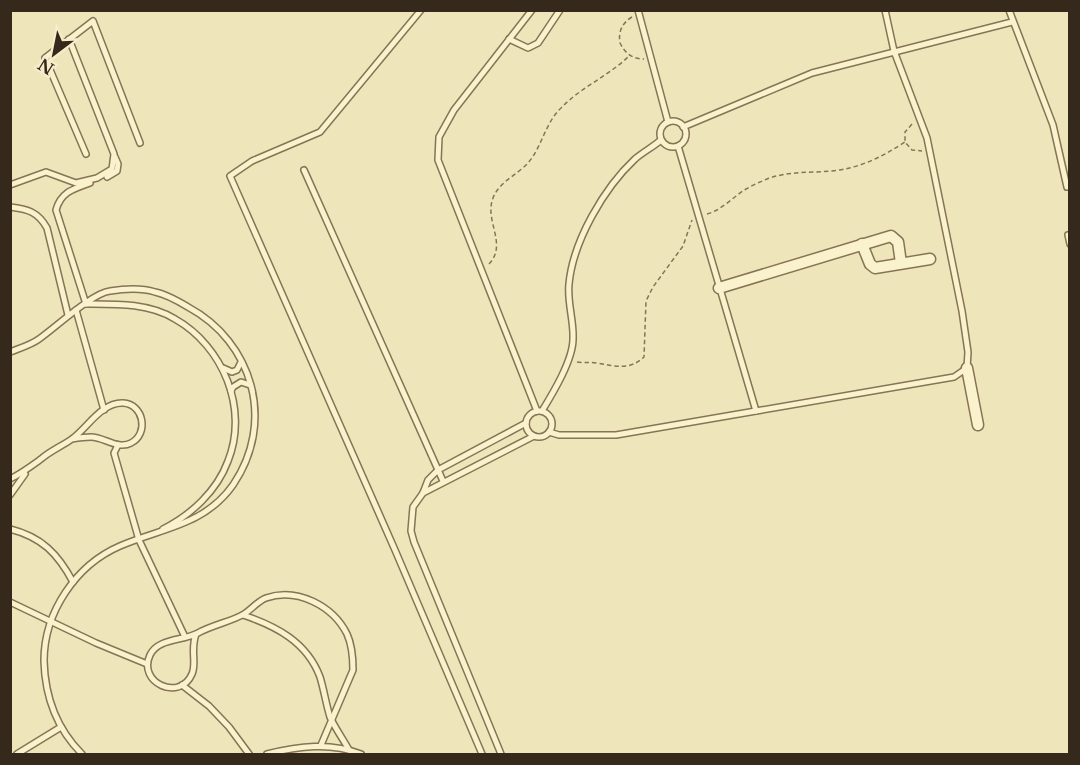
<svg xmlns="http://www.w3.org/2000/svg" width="1080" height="765" font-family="'Libre Baskerville',serif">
  <rect width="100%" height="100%" fill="#efe5ba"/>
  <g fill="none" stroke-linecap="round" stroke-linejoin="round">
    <defs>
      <g id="lane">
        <polyline points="421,10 320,132 252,161 230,176 395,550 482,754"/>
        <polyline points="532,10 454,110 439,137 438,160 537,411"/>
        <polyline points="638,10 668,122"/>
        <polyline points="1009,10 1053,125 1067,187"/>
        <polyline points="509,39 528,48 538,43 560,10"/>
        <circle cx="673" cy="134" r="13"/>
        <polyline points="683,127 812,73 1012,22"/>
        <polyline points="678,146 756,411"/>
        <polyline points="86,154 45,58 93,21 140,143"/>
        <polyline points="304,170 443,481"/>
        <polyline points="107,177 117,171 118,164 115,157"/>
        <polyline points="10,185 46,172 76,183 97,178 112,169 114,154 69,39"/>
        <path d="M10 207C28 209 38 212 47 228L68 315"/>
        <polyline points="1068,235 1070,244"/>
        <path d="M86 304C116 304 149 303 175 319 223 346 249 409 228 461 217 491 191 515 163 529"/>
        <path d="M86 304 56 210C61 192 73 189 90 183"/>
        <polyline points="76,310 104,410"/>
        <path d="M10 352C20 348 31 345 39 339 55 328 92 293 110 291 123 289 142 288 155 292 166 294 178 301 188 307 253 342 276 422 233 485 204 526 161 528 120 546 76 565 44 612 44 661 45 696 57 729 82 754"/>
        <polyline points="223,368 232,372 237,370 241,362"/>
        <polyline points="231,391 233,387 241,382 250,385"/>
        <path d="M542 411C553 393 573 360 573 339 574 321 567 302 569 284 573 241 604 188 635 159 643 152 653 147 661 140"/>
        <circle cx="539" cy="424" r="13"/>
        <polyline points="549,432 559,435 616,435 954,377 967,368 968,352 962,311 927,138 894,51 885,10"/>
        <polyline points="118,445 114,453 139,540 185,637"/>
        <path d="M10 479C22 473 30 467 41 459 50 451 62 446 72 439 88 427 102 402 123 403 144 404 149 434 131 443 118 450 104 437 91 437 85 437 78 438 72 439"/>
        <polyline points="423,493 534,436"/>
        <polyline points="10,495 25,474"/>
        <path d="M10 529C42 537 58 554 73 582"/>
        <polyline points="10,602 96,643 147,664"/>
        <path d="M243 615C276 626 307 642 320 677 324 690 326 704 330 717 335 728 343 739 349 750"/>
        <path d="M196 634C190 650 197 663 192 674 180 702 137 683 150 655 158 638 183 641 198 633 212 625 233 621 244 614 252 609 258 601 266 598 297 587 333 606 347 634 352 645 353 658 353 670L321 745"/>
        <polyline points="182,685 209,706 229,727 249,754"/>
        <polyline points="17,754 61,727"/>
        <path d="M267 754C299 746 330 742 361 754"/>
        <polyline points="501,754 414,542 411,531 413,507 423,493 428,480 438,470 526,423"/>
      </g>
      <g id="street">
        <polyline points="862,244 870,264 875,268 930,259"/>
        <polyline points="719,288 891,236 898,242 901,263"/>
        <polyline points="967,368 978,425"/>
      </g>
    </defs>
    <!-- lane casing -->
    <use href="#lane" stroke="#867454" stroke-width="8"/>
    <!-- street casing -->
    <use href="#street" stroke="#867454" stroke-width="13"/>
    <!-- path -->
    <g stroke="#867454" stroke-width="1.5" stroke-dasharray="4.5 3" stroke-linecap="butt">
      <path d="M632 17C622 23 618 32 620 43 625 53 632 59 644 59"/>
      <polyline points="912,124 905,132 905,142 912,150 922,151"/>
      <path d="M707 214C722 210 733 197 746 189 753 185 760 182 767 179 788 171 810 173 832 171 860 168 882 157 905 142"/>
      <path d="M489 264C508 244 484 221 493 198 499 182 517 175 528 163 542 147 545 123 561 108 581 87 609 76 630 55"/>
      <path d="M577 362C584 363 590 362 597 363 615 366 629 371 644 357L646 301 653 287 683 246 692 220"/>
    </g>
    <!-- lane -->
    <use href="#lane" stroke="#faf1cd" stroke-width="5"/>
    <!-- street -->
    <use href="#street" stroke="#faf1cd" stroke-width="10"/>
  </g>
  <!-- border -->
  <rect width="1080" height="765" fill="none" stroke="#34291a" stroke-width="24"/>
  <!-- north arrow -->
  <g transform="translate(54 54) rotate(212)" stroke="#f6eeca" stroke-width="4.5" paint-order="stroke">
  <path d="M0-4.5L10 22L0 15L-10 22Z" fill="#34291a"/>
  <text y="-9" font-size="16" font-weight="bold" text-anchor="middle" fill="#34291a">N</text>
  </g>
</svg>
